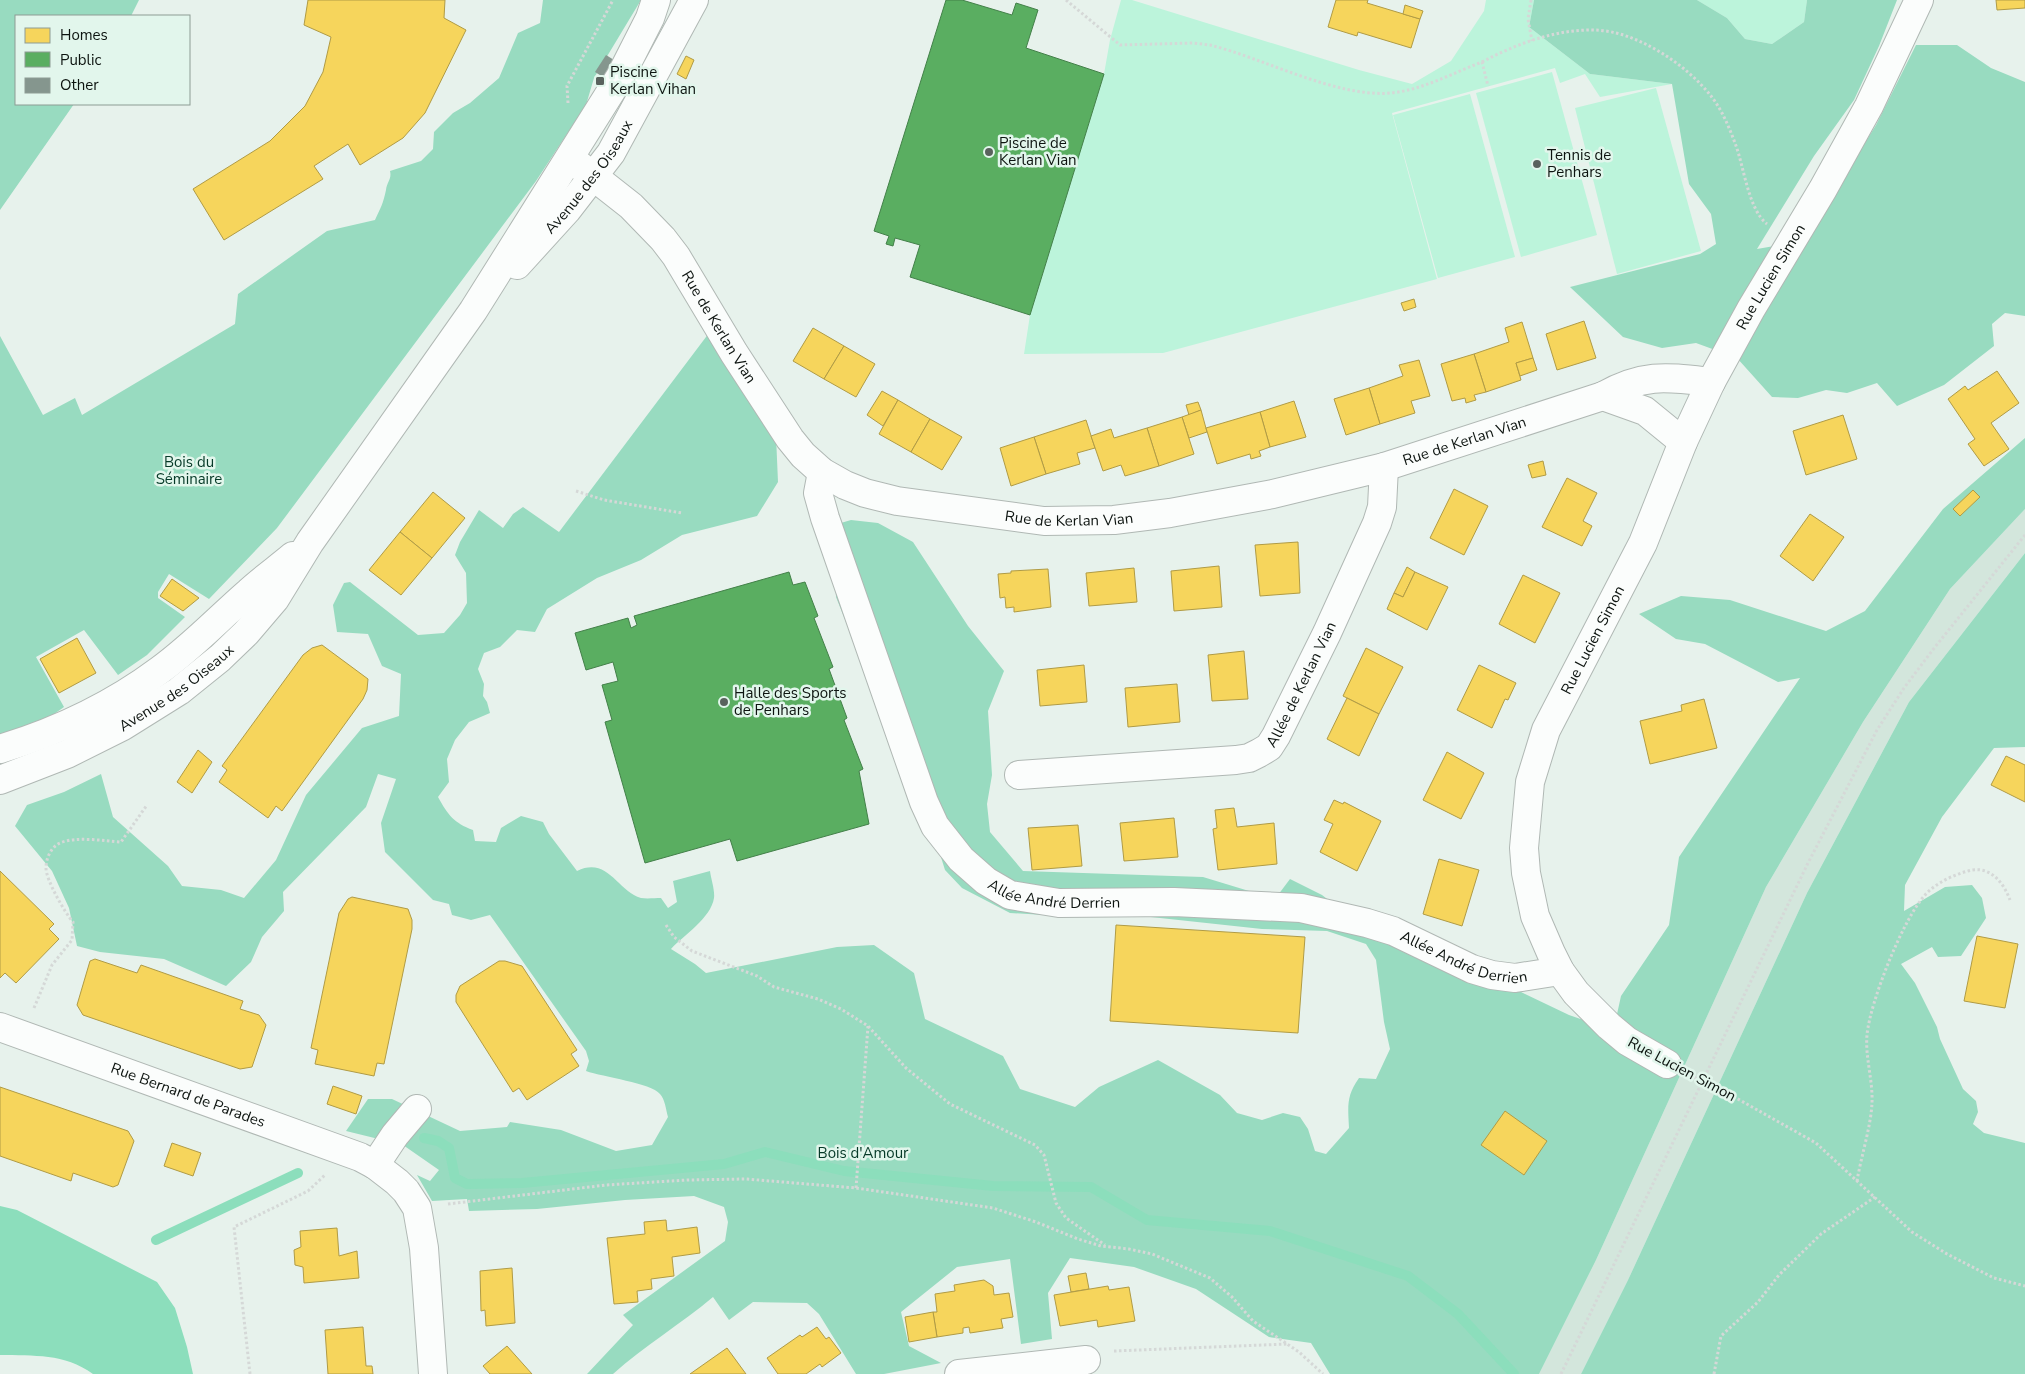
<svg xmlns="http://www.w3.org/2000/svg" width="2025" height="1374" font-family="'Nunito Sans',sans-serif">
  <rect width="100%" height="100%" fill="#e7f2ec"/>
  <!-- built -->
  <polygon fill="#d3e6dc" points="2025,509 2025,553 1909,702 1807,893 1628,1280 1581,1374 1539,1374 1596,1260 1766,887 1863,722 1950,589"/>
  <!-- green -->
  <g fill="#bcf4db">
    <polygon points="1121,0 1132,0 1359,70 1412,84 1451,61 1484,11 1486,0 1534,0 1529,27 1590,74 1672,84 1600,97 1585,74 1560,83 1555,68 1392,113 1437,279 1163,353 1024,354 1030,315 1104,74 1110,40"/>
    <polygon points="1697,0 1807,0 1804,22 1772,44 1745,39 1727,18"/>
    <polygon points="1552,72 1597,235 1521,257 1476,93"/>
    <polygon points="1656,88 1701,251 1617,274 1575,108"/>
    <polygon points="1470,94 1515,257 1438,278 1393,115"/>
  </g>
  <!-- forest -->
  <g fill="#98dbc0">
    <polygon points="0,0 139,0 131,16 16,16 16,104 74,104 0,210"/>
    <path d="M543 0H641L594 78 586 105 536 181 277 528 209 599 169 574 158 592V598L185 617 147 655 118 675 84 630 36 657 64 707 37 726 0 736V336L43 415 75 398 82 415 235 324 238 294 327 231 375 220C381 207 383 204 386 190 387 182 392 179 390 171L421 161 433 149 434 132 453 113 470 103 499 78 518 33 540 23Z"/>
    <polygon points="1534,0 1697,0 1727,18 1745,39 1772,44 1804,22 1807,0 1897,0 1879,46 1854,100 1814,156 1757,249 1804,241 1876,125 1916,45 1957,45 1991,68 2025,82 2025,316 2005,313 1992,324 1994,346 1944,385 1897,406 1877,383 1847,393 1826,390 1798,398 1772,397 1737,358 1696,343 1662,348 1623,337 1570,287 1700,254 1716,244 1711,214 1689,184 1672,84 1590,74 1529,27"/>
    <path d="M709 333 776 436 778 482 757 516 682 535 641 560 597 578 547 609 535 632 517 630 500 647 484 653 478 669 484 684 483 696 487 702 490 713 469 722 455 740 447 759 449 782 438 797C448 815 454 823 473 830L475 841 496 842 501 828 521 816 543 822 549 834 577 871C608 856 617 891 641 898 647 899 655 898 661 898L668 908 677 902 673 881 710 871C711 879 715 890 714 898 711 918 684 935 671 949L695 964 706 973 837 947 874 945 914 973 925 1019 1003 1056 1020 1089 1075 1107 1099 1087 1158 1060 1220 1095 1237 1113 1262 1120 1283 1113 1300 1117 1308 1129 1315 1151 1326 1154 1349 1128C1348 1107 1346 1096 1359 1078L1376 1079 1390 1049 1384 1022 1376 960 1366 944 1327 931 1262 929 1123 914 1061 916 1010 913 962 888 945 870 935 838 877 681 854 642 836 597 834 525 851 520 878 523 913 542 968 626 1004 671 988 711 992 775 987 804 990 832 1023 871 1203 877 1275 899 1290 879 1322 895 1339 908 1395 925 1521 992 1569 1015 1595 1024 1612 1037 1621 996 1669 925 1679 857 1800 678 1778 682 1705 644 1676 639 1639 614 1681 596 1730 600 1826 631 1865 611 1943 509 2025 438V509L1950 589 1863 722 1766 887 1596 1260 1539 1374H1330L1311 1343 1269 1337 1196 1289 1134 1267 1070 1258 1048 1293 1052 1339 1021 1344 1010 1259 957 1267 901 1312 909 1346 941 1363 884 1374H856L819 1314 807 1303 753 1302 729 1320 713 1297C681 1324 644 1346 613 1374H587L633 1325 623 1315 725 1241 728 1222 724 1207 694 1196 625 1200 537 1209 469 1211 467 1199 432 1201 417 1175 430 1181 439 1170 403 1145 346 1131 368 1099H392L460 1131 507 1127 510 1122 561 1130 616 1151 652 1145 668 1117C666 1110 665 1099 660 1094 651 1083 603 1077 586 1071L589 1061 586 1051 490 915 471 920 452 915 449 904 433 900 385 852 381 823 396 779 378 774 366 807 283 892 284 911 262 937 251 962 226 986 164 959 100 952 77 946 69 908 52 871 15 826 27 805 64 792 101 774 113 817 168 866 182 886 221 890 244 898 276 860 306 795 362 728 399 716 401 674 382 666 368 634 337 632 333 605 344 583 350 582 418 635 444 633 460 615 467 603 466 573 455 555 460 542 479 510 503 528 513 514 523 507 559 532Z"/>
    <polygon points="2025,553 2025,747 1994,748 1942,817 1905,885 1904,911 1945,887 1972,885 1982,898 1986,918 1961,956 1938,957 1932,947 1901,964 1915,983 1937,1027 1940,1039 1963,1089 1976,1101 1978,1112 1973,1124 1984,1133 2025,1143 2025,1374 1581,1374 1628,1280 1807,893 1909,702"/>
  </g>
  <!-- water -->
  <path fill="#8cdebc" d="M0 1206 17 1210 157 1282 175 1308 187 1347 193 1374H93C64 1353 34 1356 0 1355Z"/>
  <!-- homes -->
  <g fill="#f6d55c" stroke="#b09b45">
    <polygon points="308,0 445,0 444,18 466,30 425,113 403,138 360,165 348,144 314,166 323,179 224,240 193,189 270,141 305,106 323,72 331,37 304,25"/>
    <polygon points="1336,0 1368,0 1367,3 1420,19 1411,48 1358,32 1357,36 1328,27"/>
    <polygon points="1996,0 2025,0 2025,8 1997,10"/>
    <polygon points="1405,5 1423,11 1420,19 1403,14"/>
    <polygon points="686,56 694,60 686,79 677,74"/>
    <polygon points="1414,299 1416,307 1404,311 1401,303"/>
    <polygon points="1584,321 1596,358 1557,370 1546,334"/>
    <polygon points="1522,322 1533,358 1516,363 1521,380 1486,392 1474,354 1509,342 1505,328"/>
    <polygon points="813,328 844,346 824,379 793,361"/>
    <polygon points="844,346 875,364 856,397 824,379"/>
    <polygon points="1474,354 1486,392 1474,395 1476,400 1466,403 1465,398 1452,401 1441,364"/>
    <polygon points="1533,358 1537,370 1520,376 1516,363"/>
    <polygon points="1419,360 1430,396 1411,401 1415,413 1380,424 1369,388 1403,376 1399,365"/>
    <polygon points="1997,371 2019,403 1991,423 2009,449 1984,466 1968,444 1975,439 1948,399 1965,386 1968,390"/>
    <polygon points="1369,388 1380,424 1346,435 1334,399"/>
    <polygon points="882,391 898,400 883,426 867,415"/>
    <polygon points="898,400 930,419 911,452 879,434"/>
    <polygon points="1294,401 1306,437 1270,447 1260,412"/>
    <polygon points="1198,402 1201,410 1189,415 1186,405"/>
    <polygon points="1201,410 1207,432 1189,438 1182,417"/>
    <polygon points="1260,412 1270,447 1259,451 1261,456 1251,459 1250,454 1217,464 1206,428"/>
    <polygon points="1843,415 1857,459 1806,475 1793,431"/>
    <polygon points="1182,417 1194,454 1159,466 1147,428"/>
    <polygon points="930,419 962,437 942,470 911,452"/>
    <polygon points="1086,420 1095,448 1077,453 1080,464 1046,474 1034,437"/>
    <polygon points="1147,428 1159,466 1125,476 1121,465 1103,471 1091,436 1111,429 1114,438"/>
    <polygon points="1034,437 1046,474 1011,486 1000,448"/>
    <polygon points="1543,461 1546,475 1532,478 1528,465"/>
    <polygon points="1567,478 1597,493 1583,521 1592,526 1582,546 1542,527"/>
    <polygon points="1454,489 1488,506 1464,555 1430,538"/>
    <polygon points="1973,490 1980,497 1960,516 1953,509"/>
    <polygon points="433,492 465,518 432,558 400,532"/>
    <polygon points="1810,514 1844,537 1813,581 1780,556"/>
    <polygon points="400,532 432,558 401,595 369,570"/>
    <polygon points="1298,542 1300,593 1260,596 1255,545"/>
    <polygon points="1219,566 1222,607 1174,611 1171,571"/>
    <polygon points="1407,567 1415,572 1403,597 1394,593"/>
    <polygon points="1134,568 1137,602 1089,606 1086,573"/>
    <polygon points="1048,569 1051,607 1014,612 1014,607 1006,608 1005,597 1000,598 998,574 1011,573 1011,571"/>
    <polygon points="1415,572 1448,587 1427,630 1387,609 1394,593 1403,597"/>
    <polygon points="1523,575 1560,593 1535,643 1499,624"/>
    <polygon points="172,579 199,598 183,611 160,596"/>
    <polygon points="77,638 96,673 59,693 40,659"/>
    <polygon points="322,645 368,679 367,690 363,699 282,811 276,806 268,818 219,782 227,770 222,766 303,655 312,648"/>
    <polygon points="1366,648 1403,667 1379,714 1343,696"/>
    <polygon points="1244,651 1248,699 1212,701 1208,655"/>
    <polygon points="1084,665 1087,702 1040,706 1037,670"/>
    <polygon points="1479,665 1516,683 1508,700 1505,699 1492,728 1457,710"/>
    <polygon points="1177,684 1180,722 1128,727 1125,688"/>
    <polygon points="1347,698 1379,714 1359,756 1327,739"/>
    <polygon points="1704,699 1717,748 1650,764 1640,721 1682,711 1681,705"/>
    <polygon points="198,750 212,762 192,793 177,782"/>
    <polygon points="1447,752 1484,773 1461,819 1423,800"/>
    <polygon points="2006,756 2025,765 2025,802 1991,785"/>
    <polygon points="1334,800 1343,804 1344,802 1381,821 1357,871 1320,852 1333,824 1324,820"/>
    <polygon points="1234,808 1237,827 1274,823 1277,864 1218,870 1213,829 1217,828 1215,810"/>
    <polygon points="1174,818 1178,857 1124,861 1120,823"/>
    <polygon points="1078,825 1082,866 1032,870 1028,828"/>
    <polygon points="1439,859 1479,870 1462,926 1423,914"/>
    <polygon points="0,871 54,924 49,929 59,939 16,983 5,973 0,978"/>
    <polygon points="352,897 408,909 412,920 412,929 384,1064 377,1063 374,1076 315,1064 318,1050 311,1048 339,913 348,899"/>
    <polygon points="1116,925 1305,937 1298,1033 1110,1021"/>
    <polygon points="1977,936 2018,944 2005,1008 1964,1001"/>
    <polygon points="95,959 137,973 141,965 243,1001 240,1009 259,1015 266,1025 252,1067 240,1069 83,1015 77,1005 90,961"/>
    <polygon points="499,961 505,961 522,966 577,1050 571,1054 579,1066 527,1100 519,1088 513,1092 456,1002 456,995 460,986"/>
    <polygon points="333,1086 362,1096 356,1114 327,1104"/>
    <polygon points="0,1087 128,1131 134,1141 118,1185 113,1187 73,1173 71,1181 0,1156"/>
    <polygon points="1505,1111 1547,1141 1524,1175 1481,1145"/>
    <polygon points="172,1143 201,1153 193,1176 164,1166"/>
    <polygon points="666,1220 667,1231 697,1227 700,1253 672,1257 674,1276 651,1279 652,1289 637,1291 638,1302 614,1304 607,1238 645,1234 644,1222"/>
    <polygon points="337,1228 339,1256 357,1251 359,1278 304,1283 303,1267 295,1265 294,1250 301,1247 300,1231"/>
    <polygon points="512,1268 515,1323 486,1326 485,1310 481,1311 480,1271"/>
    <polygon points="1086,1273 1089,1289 1071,1292 1068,1276"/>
    <polygon points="984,1280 993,1286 994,1295 1009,1293 1013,1317 1001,1319 1003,1328 970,1333 969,1327 963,1328 963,1333 937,1337 933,1312 937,1312 935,1294 955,1291 954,1285"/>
    <polygon points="1108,1286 1109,1290 1129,1287 1135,1321 1098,1327 1097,1320 1060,1326 1054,1295"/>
    <polygon points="933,1312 937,1337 909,1342 905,1317"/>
    <polygon points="363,1327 366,1366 372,1366 373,1374 328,1374 325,1330"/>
    <polygon points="817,1327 826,1339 829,1337 841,1353 822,1367 820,1364 806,1374 778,1374 767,1358 800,1335 802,1337"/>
    <polygon points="507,1346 532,1374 490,1374 483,1366"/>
    <polygon points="727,1348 746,1374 690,1374"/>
  </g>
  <!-- public -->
  <g fill="#5aae61" stroke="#438049">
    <polygon points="946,0 962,0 1012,15 1016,3 1038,10 1026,48 1104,74 1030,315 910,277 920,245 895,238 893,246 886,244 889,236 874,231"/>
    <polygon points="789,572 793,585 805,582 818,616 814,618 833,667 829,669 847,718 844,720 863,769 859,771 869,824 737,861 730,839 645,863 605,722 612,720 602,685 618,681 613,662 586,670 575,633 628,618 631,628 637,625 634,616"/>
  </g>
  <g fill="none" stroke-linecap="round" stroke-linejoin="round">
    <!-- stream -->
    <g stroke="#8cdebc" stroke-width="10">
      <polyline points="424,1138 438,1141 449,1148 455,1178 467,1184 522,1183 724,1164 765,1152 844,1171 993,1186 1091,1187 1147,1220 1270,1231 1408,1276 1458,1314 1514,1374"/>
      <polyline points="156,1240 298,1173"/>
    </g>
  </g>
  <!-- building -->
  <polygon fill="#85968e" points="606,55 614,60 603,77 595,72"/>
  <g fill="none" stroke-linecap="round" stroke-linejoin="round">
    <defs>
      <g id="minor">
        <path id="s1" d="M570 158 631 206 663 239 676 256 734 353 790 439 803 455 822 472 845 485 865 493 897 501 1044 521 1114 520 1170 513 1273 494 1384 467 1603 396C1644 373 1667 377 1711 382"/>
        <polyline points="1603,396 1645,411 1683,442"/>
        <path id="s2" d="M822 472 818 493 825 518 924 802 935 826 961 859 986 881 1010 895 1059 903 1174 902 1301 908 1367 923 1393 931 1472 969 1492 975 1515 978 1560 971"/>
        <path id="s3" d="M1019 775 1236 760 1249 758 1259 753 1269 747 1276 736 1327 633 1377 523 1382 507 1384 467"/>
        <path id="s4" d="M0 1027 360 1157 375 1165 397 1182 406 1191 417 1208 424 1248 433 1374"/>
        <path id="s5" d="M1667 1064 1627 1041 1609 1026 1576 993 1560 971 1551 953 1535 916 1526 873 1524 848 1530 782 1546 730 1643 543 1683 442 1711 382 1751 309 1823 189 1869 106 1919 0"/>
        <polyline points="375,1165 395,1135 417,1109"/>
        <polyline points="959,1374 1086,1360"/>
      </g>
      <g id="secondary">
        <path id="s6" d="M517 265 567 210 611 153 694 0"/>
        <path d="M0 749C56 732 113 705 160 670 193 646 219 618 249 592 263 579 279 568 293 556"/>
        <path id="s7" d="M0 780 67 754 123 726 179 691 220 658 246 633 275 599 310 542 473 311 620 77 650 18 656 0"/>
      </g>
    </defs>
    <!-- minor casing -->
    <use href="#minor" stroke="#b0b8b4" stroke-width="30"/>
    <!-- secondary casing -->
    <use href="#secondary" stroke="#b0b8b4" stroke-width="30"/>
    <!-- path -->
    <g stroke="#d5d8d7" stroke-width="3" stroke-dasharray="2.5 2.5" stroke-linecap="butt">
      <path d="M1066 0 1120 45 1193 43 1210 45C1263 58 1337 98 1391 93 1422 90 1453 73 1482 62L1488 86"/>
      <polyline points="1531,0 1528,19 1532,41"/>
      <path d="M1482 62C1516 44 1556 29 1595 30 1636 31 1686 64 1711 96 1722 110 1729 127 1735 143 1744 166 1748 209 1767 224"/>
      <polyline points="568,103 567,86 613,0"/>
      <polyline points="576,491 604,500 682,513"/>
      <polyline points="666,925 674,937 692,951 757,976 774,987 818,999 841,1009 868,1026 906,1068 950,1104 1035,1145 1044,1155 1056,1203 1066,1218 1105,1245"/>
      <path d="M34 1008 52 965 72 940 73 922C65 913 46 880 46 868 46 858 51 847 60 843 76 836 104 841 121 842L147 805"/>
      <polyline points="1729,1094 1816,1143 1912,1232 1947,1254 1994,1278 2025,1286"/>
      <path d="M1857 1181C1861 1157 1871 1126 1872 1103 1873 1080 1865 1057 1867 1035 1870 1002 1903 919 1925 895 1937 882 1955 874 1972 870 1992 867 2004 884 2010 900"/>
      <polyline points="856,1188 868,1026"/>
      <polyline points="448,1204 606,1185 687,1180 746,1179 856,1188 993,1208 1036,1222 1078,1239 1101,1246 1129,1249 1152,1254 1210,1278 1232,1297 1253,1321 1299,1352 1323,1374"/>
      <polyline points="1114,1351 1287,1344"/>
      <polyline points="250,1374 234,1227 308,1191 325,1175"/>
      <polyline points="1561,1374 1807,865 1877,730 1904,688 1935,647 2025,535"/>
      <polyline points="1714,1374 1721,1336 1758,1302 1779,1275 1821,1234 1875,1197"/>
    </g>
    <!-- minor -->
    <use href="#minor" stroke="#fbfdfc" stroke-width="28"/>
    <!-- secondary -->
    <use href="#secondary" stroke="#fbfdfc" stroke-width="28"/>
    <!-- path-bridge -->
    <polyline stroke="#d5d8d7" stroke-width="3" stroke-dasharray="2.5 2.5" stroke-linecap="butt" points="1667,1064 1729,1094"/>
  </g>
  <!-- markers -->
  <g fill="#59625d" stroke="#e2f6ec" stroke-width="2">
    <rect x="595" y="76" width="10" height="10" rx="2.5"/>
    <circle cx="989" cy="152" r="5"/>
    <circle cx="1537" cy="164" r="5"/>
    <circle cx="724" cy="702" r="5"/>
  </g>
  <g text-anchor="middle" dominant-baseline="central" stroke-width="5" stroke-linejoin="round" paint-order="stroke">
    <!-- poi labels -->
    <g font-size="15" fill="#0d1410" stroke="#e2f6ec" text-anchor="start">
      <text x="610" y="72">Piscine<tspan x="610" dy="17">Kerlan Vihan</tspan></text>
      <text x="999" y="143">Piscine de<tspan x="999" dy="17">Kerlan Vian</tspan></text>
      <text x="1547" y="155">Tennis de<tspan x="1547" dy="17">Penhars</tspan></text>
      <text x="734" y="693">Halle des Sports<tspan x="734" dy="17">de Penhars</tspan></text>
    </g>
    <!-- street labels -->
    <g font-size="15" fill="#0d1410" stroke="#e2f6ec">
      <text stroke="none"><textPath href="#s6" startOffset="114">Avenue des Oiseaux</textPath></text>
      <text stroke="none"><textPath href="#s5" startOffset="900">Rue Lucien Simon</textPath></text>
      <text stroke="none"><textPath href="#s1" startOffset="228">Rue de Kerlan Vian</textPath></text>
      <text stroke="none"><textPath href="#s1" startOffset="1066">Rue de Kerlan Vian</textPath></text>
      <text stroke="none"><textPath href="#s1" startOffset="661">Rue de Kerlan Vian</textPath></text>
      <text stroke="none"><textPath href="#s5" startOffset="495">Rue Lucien Simon</textPath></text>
      <text stroke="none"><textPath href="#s3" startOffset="324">Allée de Kerlan Vian</textPath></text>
      <text stroke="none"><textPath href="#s7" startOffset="200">Avenue des Oiseaux</textPath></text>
      <text stroke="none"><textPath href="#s2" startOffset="521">Allée André Derrien</textPath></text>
      <text stroke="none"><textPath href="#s2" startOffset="941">Allée André Derrien</textPath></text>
      <text transform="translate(1682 1069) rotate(28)">Rue Lucien Simon</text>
      <text stroke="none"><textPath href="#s4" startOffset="200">Rue Bernard de Parades</textPath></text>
    </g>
    <!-- park labels -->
    <g font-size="15" fill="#063a28" stroke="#e2f6ec">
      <text x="189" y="462">Bois du<tspan x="189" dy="17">Séminaire</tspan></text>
      <text x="863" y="1153">Bois d'Amour</text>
    </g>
  </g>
  <!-- legend -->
  <rect x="15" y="15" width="175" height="90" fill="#e2f6ec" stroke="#8d9c94"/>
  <rect x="25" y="28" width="25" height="15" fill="#f6d55c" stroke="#8d9c94"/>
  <text x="60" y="40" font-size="15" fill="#0d1410">Homes</text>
  <rect x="25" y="52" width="25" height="15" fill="#5aae61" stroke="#8d9c94"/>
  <text x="60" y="65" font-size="15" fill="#0d1410">Public</text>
  <rect x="25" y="78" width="25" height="15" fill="#85968e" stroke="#8d9c94"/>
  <text x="60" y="90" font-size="15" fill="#0d1410">Other</text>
</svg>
